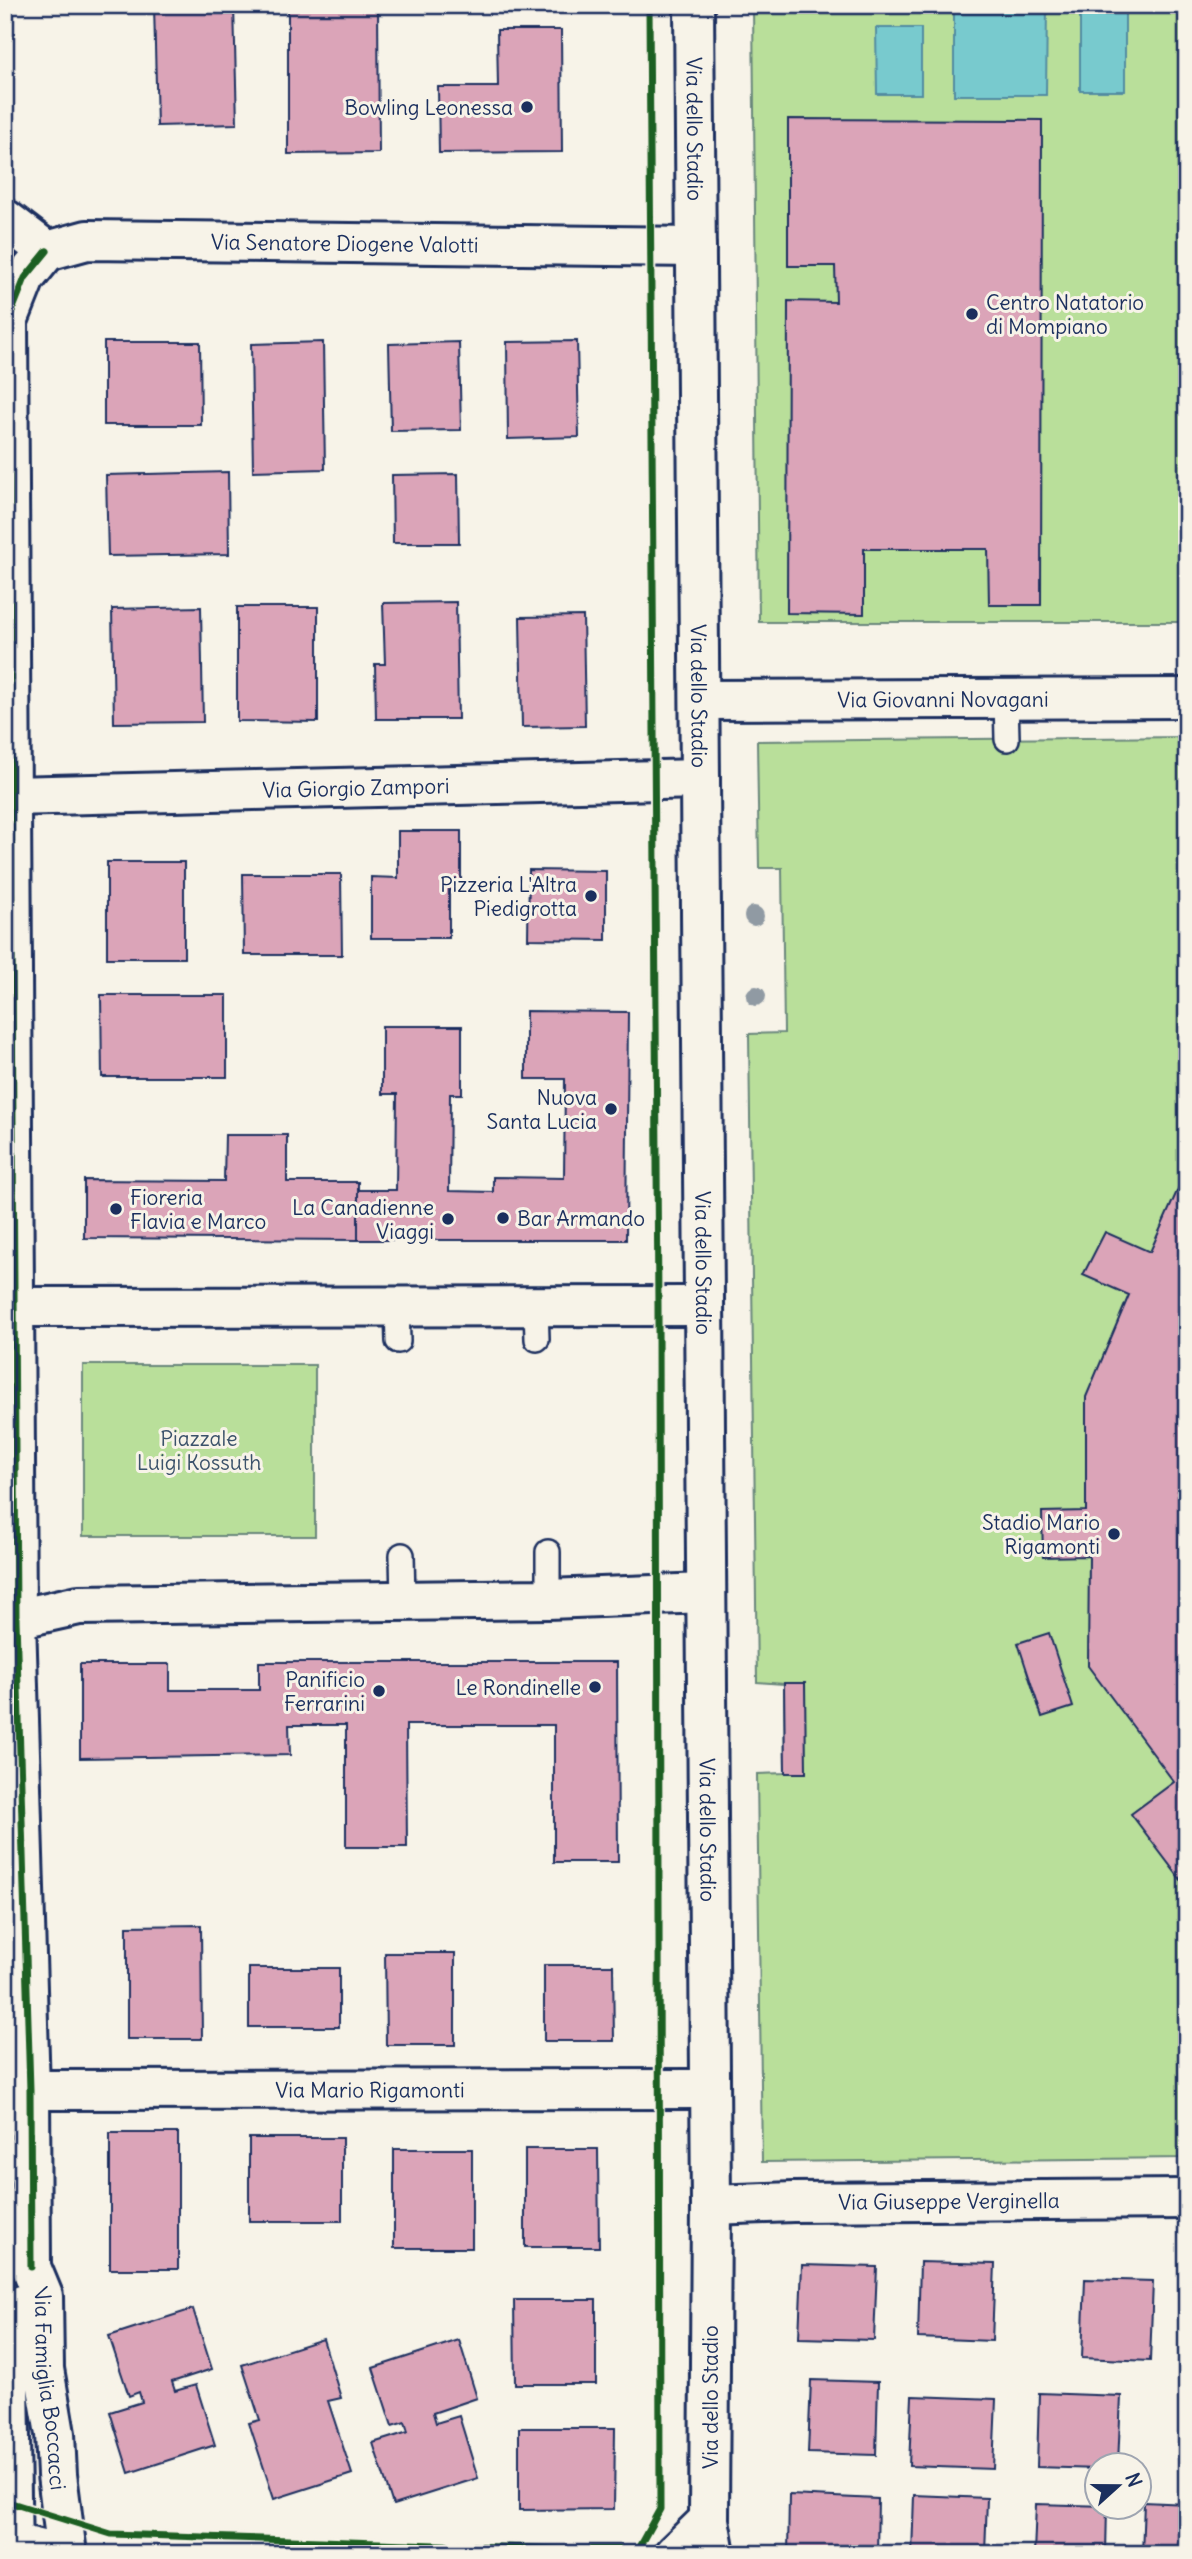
<svg xmlns="http://www.w3.org/2000/svg" width="1192" height="2559" font-family="Delius,sans-serif">
  <rect width="100%" height="100%" fill="#f7f3e8"/>
  <filter id="ink" filterUnits="userSpaceOnUse"><feTurbulence type="fractalNoise" baseFrequency=".0143" numOctaves="2"/><feDisplacementMap in="SourceGraphic" scale="14" xChannelSelector="R" yChannelSelector="G"/><feConvolveMatrix kernelMatrix="1 2 1 2 8 2 1 2 1" color-interpolation-filters="sRGB"/></filter>
  <g filter="url(#ink)">
    <!-- green -->
    <g fill="#b9df9a" stroke="#6a877c" stroke-width="2">
      <polygon points="753,5 1187,5 1187,622 759,622"/>
      <polygon points="1187,737 1187,2158 762,2162 757,1774 785,1773 784,1684 757,1682 749,1034 784,1033 782,868 759,868 757,741"/>
      <rect x="83" y="1365" width="232" height="171"/>
    </g>
    <!-- water -->
    <g fill="#78cace" stroke="#538ca1" stroke-width="2">
      <polygon points="954,5 1047,5 1046,95 954,95"/>
      <rect x="1080" y="5" width="45" height="86"/>
      <polygon points="876,28 921,28 921,94 877,94"/>
    </g>
    <!-- building -->
    <g fill="#dba4b8" stroke="#1b2f5e" stroke-width="2">
      <polygon points="154,5 234,5 237,124 157,126"/>
      <polygon points="288,5 378,5 379,153 288,154"/>
      <polygon points="497,30 561,30 562,152 439,153 438,87 498,87"/>
      <polygon points="788,119 1042,120 1041,605 989,605 988,549 864,549 864,614 787,613 788,301 836,302 835,266 788,266"/>
      <polygon points="577,341 579,437 508,439 507,342"/>
      <polygon points="104,342 200,342 201,425 104,425"/>
      <polygon points="323,342 325,469 253,471 251,344"/>
      <polygon points="459,342 461,430 391,431 389,344"/>
      <polygon points="228,472 229,554 108,556 106,475"/>
      <polygon points="458,474 459,543 393,543 392,475"/>
      <polygon points="456,602 458,719 376,719 375,664 385,664 383,603"/>
      <polygon points="201,607 203,722 114,723 112,609"/>
      <polygon points="237,607 318,607 318,722 237,721"/>
      <polygon points="583,616 585,726 522,727 520,617"/>
      <polygon points="398,831 461,831 461,890 449,890 449,938 371,938 371,877 398,878"/>
      <rect x="107" y="862" width="77" height="96"/>
      <polygon points="529,870 606,871 606,940 528,939"/>
      <polygon points="243,874 341,874 342,955 244,955"/>
      <polygon points="101,995 227,995 227,1077 102,1077"/>
      <polygon points="526,1011 628,1012 626,1240 358,1240 358,1190 396,1190 397,1094 382,1094 382,1026 462,1026 462,1094 450,1094 449,1191 493,1192 493,1177 564,1178 565,1079 526,1079"/>
      <polygon points="225,1135 287,1135 287,1182 358,1182 358,1240 84,1238 84,1180 224,1181"/>
      <polygon points="1187,1169 1187,1406 1185,1411 1187,1410 1187,1888 1131,1814 1174,1782 1088,1666 1089,1556 1043,1557 1042,1512 1086,1511 1086,1397 1129,1295 1083,1275 1105,1232 1150,1252"/>
      <polygon points="1049,1633 1073,1707 1042,1717 1018,1643"/>
      <polygon points="259,1662 617,1662 618,1862 554,1862 554,1725 406,1725 407,1847 346,1847 346,1725 289,1725 290,1755 80,1758 80,1664 170,1664 170,1690 259,1690"/>
      <polygon points="784,1683 805,1683 806,1773 785,1773"/>
      <polygon points="201,1925 202,2039 127,2039 127,1926"/>
      <polygon points="385,1953 455,1953 455,2045 386,2045"/>
      <polygon points="544,1965 613,1965 614,2041 544,2041"/>
      <rect x="249" y="1968" width="90" height="59"/>
      <rect x="110" y="2133" width="68" height="136"/>
      <rect x="249" y="2138" width="93" height="83"/>
      <rect x="394" y="2149" width="78" height="99"/>
      <polygon points="525,2149 598,2149 599,2247 525,2247"/>
      <polygon points="920,2262 995,2264 992,2341 918,2338"/>
      <polygon points="802,2265 877,2267 874,2340 799,2338"/>
      <polygon points="1085,2279 1153,2281 1150,2361 1082,2358"/>
      <polygon points="514,2300 596,2300 596,2384 515,2384"/>
      <polygon points="193,2309 212,2369 172,2382 175,2391 196,2385 215,2445 129,2473 110,2412 142,2402 139,2392 129,2396 109,2336"/>
      <polygon points="323,2339 341,2398 328,2401 352,2474 274,2499 249,2423 260,2420 242,2365"/>
      <polygon points="459,2340 477,2398 433,2413 436,2423 459,2416 478,2478 393,2505 373,2443 408,2432 405,2422 392,2426 373,2368"/>
      <polygon points="811,2380 878,2382 876,2455 808,2453"/>
      <polygon points="1039,2393 1121,2396 1118,2464 1098,2464 1098,2469 1037,2467"/>
      <polygon points="912,2396 996,2399 993,2469 909,2466"/>
      <polygon points="519,2428 615,2428 614,2509 519,2510"/>
      <polygon points="789,2495 878,2499 877,2554 788,2554"/>
      <polygon points="914,2495 987,2498 985,2554 912,2554"/>
      <polygon points="1144,2502 1187,2504 1187,2554 1142,2554"/>
      <polygon points="1036,2504 1107,2506 1106,2554 1034,2554"/>
    </g>
    <g fill="none" stroke-linecap="round" stroke-linejoin="round">
      <defs>
        <g id="service">
          <polyline points="1006,699 1007,739"/>
          <polyline points="397,1307 398,1341"/>
          <polyline points="536,1307 537,1339"/>
          <polyline points="548,1552 548,1599"/>
          <polyline points="402,1555 403,1600"/>
        </g>
        <g id="minor">
          <path id="s1" d="M5 219 47 251 87 240 696 247"/>
          <path id="s2" d="M47 251 25 278 8 321 16 1619 30 2090 31 2267 43 2296 44 2369 55 2434 57 2475 67 2554"/>
          <path id="s3" d="M700 700 1187 698"/>
          <path id="s4" d="M11 796 700 779"/>
          <polyline points="5,1307 704,1306"/>
          <polyline points="5,1619 16,1619 79,1605 548,1599 706,1593"/>
          <path id="s5" d="M30 2090 710 2089"/>
          <path id="s6" d="M711 2205 793 2202 1187 2199"/>
          <polyline points="12,2554 9,2381 21,2349 22,2305"/>
        </g>
        <g id="tertiary">
          <path id="s7" d="M694 5 711 2205 709 2520 715 2554"/>
          <polyline points="5,2541 59,2554"/>
          <polyline points="674,2554 709,2520"/>
        </g>
      </defs>
      <!-- service casing -->
      <use href="#service" stroke="#1b2f5e" stroke-width="28"/>
      <!-- minor casing -->
      <use href="#minor" stroke="#1b2f5e" stroke-width="44"/>
      <!-- tertiary casing -->
      <use href="#tertiary" stroke="#1b2f5e" stroke-width="44"/>
      <!-- service -->
      <use href="#service" stroke="#f7f3e8" stroke-width="23"/>
      <!-- minor -->
      <use href="#minor" stroke="#f7f3e8" stroke-width="38"/>
      <!-- tertiary -->
      <use href="#tertiary" stroke="#f7f3e8" stroke-width="38"/>
      <defs>
        <g id="cycleway">
          <polyline points="31,2267 30,2090 16,1619 8,321 25,278 47,251"/>
          <polyline points="5,2501 111,2534 559,2549 638,2549 660,2509 658,1306 649,5"/>
        </g>
      </defs>
      <!-- cycleway casing -->
      <use href="#cycleway" stroke="#f7f3e8" stroke-width="11"/>
      <!-- cycleway -->
      <use href="#cycleway" stroke="#1b5e20" stroke-width="7"/>
    </g>
    <!-- trees -->
    <g fill="#909aa3">
      <circle cx="754" cy="916" r="10"/>
      <circle cx="756" cy="996" r="10"/>
    </g>
  </g>
  <!-- markers -->
  <g fill="#1b2f5e" stroke="#f7f3e8" stroke-width="2.5">
    <circle cx="527" cy="107" r="7"/>
    <circle cx="972" cy="314" r="7"/>
    <circle cx="591" cy="896" r="7"/>
    <circle cx="611" cy="1109" r="7"/>
    <circle cx="116" cy="1209" r="7"/>
    <circle cx="503" cy="1218" r="7"/>
    <circle cx="448" cy="1219" r="7"/>
    <circle cx="1114" cy="1534" r="7"/>
    <circle cx="595" cy="1687" r="7"/>
    <circle cx="379" cy="1691" r="7"/>
  </g>
  <g text-anchor="middle" dominant-baseline="central" stroke-width="6" stroke-linejoin="round" paint-order="stroke">
    <!-- poi labels -->
    <g font-size="21" fill="#1b2f5e" stroke="#f7f3e8" text-anchor="end">
      <text x="513" y="107">Bowling Leonessa</text>
      <text x="986" y="302" text-anchor="start">Centro Natatorio<tspan x="986" dy="24">di Mompiano</tspan></text>
      <text x="577" y="884">Pizzeria L'Altra<tspan x="577" dy="24">Piedigrotta</tspan></text>
      <text x="597" y="1097">Nuova<tspan x="597" dy="24">Santa Lucia</tspan></text>
      <text x="130" y="1197" text-anchor="start">Fioreria<tspan x="130" dy="24">Flavia e Marco</tspan></text>
      <text x="434" y="1207">La Canadienne<tspan x="434" dy="24">Viaggi</tspan></text>
      <text x="517" y="1218" text-anchor="start">Bar Armando</text>
      <text x="1100" y="1522">Stadio Mario<tspan x="1100" dy="24">Rigamonti</tspan></text>
      <text x="365" y="1679">Panificio<tspan x="365" dy="24">Ferrarini</tspan></text>
      <text x="581" y="1687">Le Rondinelle</text>
    </g>
    <!-- street labels -->
    <g font-size="21" fill="#1b2f5e" stroke="#f7f3e8">
      <text stroke="none"><textPath href="#s7" startOffset="124">Via dello Stadio</textPath></text>
      <text stroke="none"><textPath href="#s1" startOffset="352">Via Senatore Diogene Valotti</textPath></text>
      <text stroke="none"><textPath href="#s7" startOffset="691">Via dello Stadio</textPath></text>
      <text stroke="none"><textPath href="#s3" startOffset="243">Via Giovanni Novagani</textPath></text>
      <text stroke="none"><textPath href="#s4" startOffset="345">Via Giorgio Zampori</textPath></text>
      <text stroke="none"><textPath href="#s7" startOffset="1258">Via dello Stadio</textPath></text>
      <text stroke="none"><textPath href="#s7" startOffset="1825">Via dello Stadio</textPath></text>
      <text stroke="none"><textPath href="#s5" startOffset="340">Via Mario Rigamonti</textPath></text>
      <text stroke="none"><textPath href="#s6" startOffset="238">Via Giuseppe Verginella</textPath></text>
      <text stroke="none"><textPath href="#s2" startOffset="2152">Via Famiglia Boccacci</textPath></text>
      <text transform="translate(710 2397) rotate(-90)">Via dello Stadio</text>
    </g>
    <!-- park labels -->
    <g font-size="21" fill="#3b526a" stroke="#f7f3e8">
      <text x="199" y="1438">Piazzale<tspan x="199" dy="24">Luigi Kossuth</tspan></text>
    </g>
  </g>
  <!-- margin -->
  <rect width="1192" height="2559" fill="none" stroke="#f7f3e8" stroke-width="28"/>
  <rect x="14" y="14" width="1164" height="2531" fill="none" stroke="#1b2f5e" stroke-width="2.5" filter="url(#ink)"/>
  <!-- north arrow -->
  <g transform="translate(1118 2486) rotate(69)"><circle r="33" fill="#f7f3e8" stroke="#9fa5b1" stroke-width="2"/>
  <path d="M0-5L12 26L0 18L-12 26Z" fill="#1b2f5e"/>
  <text y="-10" font-size="19" font-weight="bold" text-anchor="middle" fill="#1b2f5e">N</text>
  </g>
</svg>
